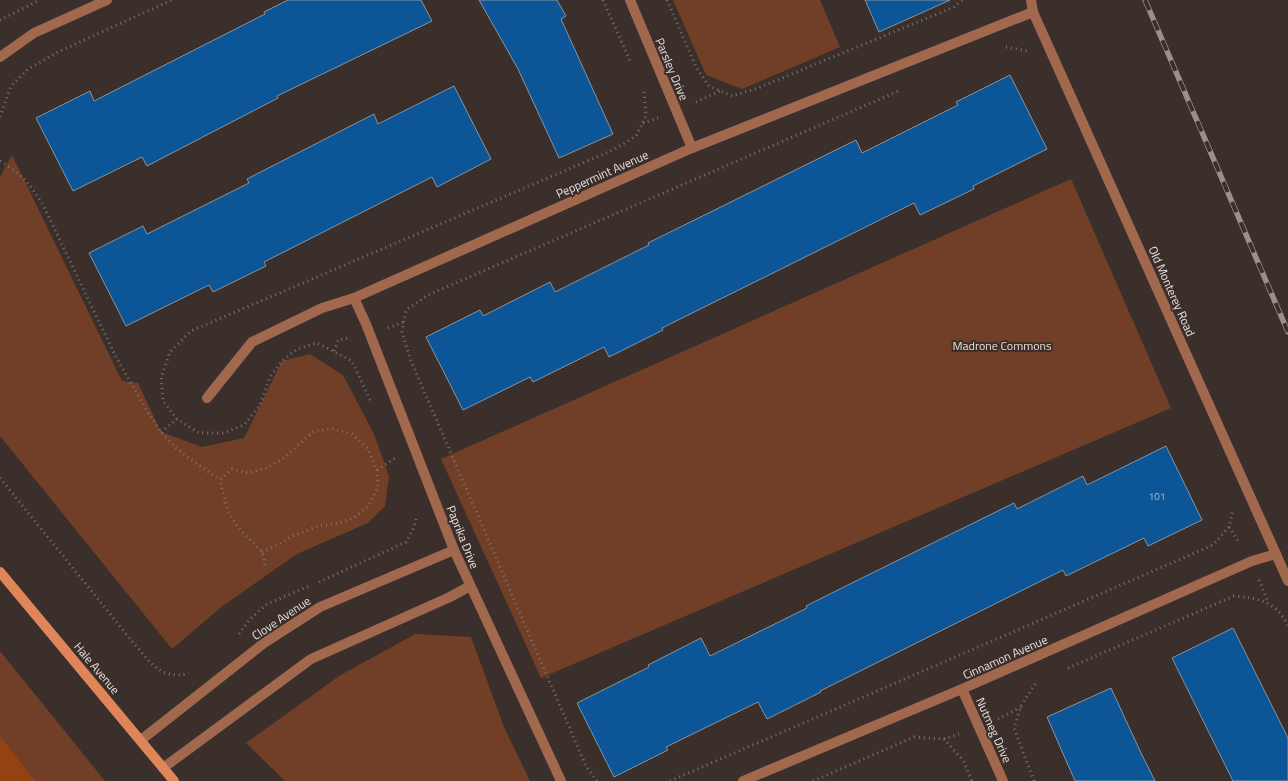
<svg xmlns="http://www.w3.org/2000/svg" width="1288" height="781" font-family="'Titillium Web',sans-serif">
  <rect width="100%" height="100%" fill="#3a2f2a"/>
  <!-- green -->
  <g fill="#713f27">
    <polygon points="673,0 820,0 840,47 742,89 706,75"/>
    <polygon points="12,155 122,381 138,383 161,432 202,447 244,438 282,361 310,354 343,375 374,434 389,476 385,506 368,523 297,554 224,605 172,649 0,436 0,177"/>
    <polygon points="1071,179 1171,408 541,678 441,459"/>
    <polygon points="415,634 471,637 504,727 530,781 285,781 246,743 339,676"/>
    <polygon points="0,651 105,781 0,781"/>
  </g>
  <!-- forest -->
  <polygon fill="#954213" points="0,736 35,781 0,781"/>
  <!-- building -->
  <g fill="#0c5697" stroke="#8a939e">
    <polygon points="288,0 421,0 432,21 277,96 278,98 147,166 142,157 73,191 36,118 90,91 94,101 265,14 264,12"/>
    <polygon points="479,0 557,0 566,16 561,19 613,134 559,158 518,69"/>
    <polygon points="865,0 950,0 879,32"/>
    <polygon points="1010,75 1047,149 973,186 974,189 920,215 914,203 662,328 663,330 609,357 604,347 533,382 530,377 463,410 426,337 480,310 483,316 550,282 555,292 649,245 648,243 856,140 862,153 958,105 956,102"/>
    <polygon points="454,86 491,159 437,187 432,177 264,262 266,266 213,292 209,285 126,326 89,253 143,226 147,234 249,183 247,179 374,114 378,124"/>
    <polygon points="1166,446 1202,520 1148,546 1144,538 1066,576 1063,570 820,691 821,692 767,719 758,702 666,747 668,750 614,777 577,703 649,667 648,665 701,638 710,656 807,608 806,606 860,579 1014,503 1017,509 1083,476 1087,485"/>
    <polygon points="1233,628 1288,738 1288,781 1233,781 1172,658"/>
    <polygon points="1111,688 1141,753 1155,781 1075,781 1047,717"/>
  </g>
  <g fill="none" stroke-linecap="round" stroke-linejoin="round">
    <!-- path -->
    <g stroke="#7c726e" stroke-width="3" stroke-dasharray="1 4" stroke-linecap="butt">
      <polyline points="603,0 630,61"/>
      <polyline points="667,0 696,67 709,86 732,96 758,88 954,7 962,0"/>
      <polyline points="0,20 40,0"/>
      <polyline points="1006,47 1027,51"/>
      <polyline points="696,102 720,91"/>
      <polyline points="0,117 11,86 28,69 58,52 172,0"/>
      <polyline points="643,123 658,118"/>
      <path d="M0 161C22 174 30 184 43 205L116 357 145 408 161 432 178 450 220 480"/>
      <polyline points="388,328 404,322"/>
      <polyline points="334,351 338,340 349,338"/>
      <polyline points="370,400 352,361 317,343 297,349 282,361 270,377 260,405 244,425 223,433 199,433 177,419 163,401 161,378 170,352 191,331 613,150 636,136 646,116 644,92"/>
      <polyline points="161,432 177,419"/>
      <polyline points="377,470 395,458"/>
      <path d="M0 478 136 646C154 666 159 678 189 674"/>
      <polyline points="1229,527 1240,544"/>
      <polyline points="262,552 274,547 293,536 318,526 334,524 354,518 369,505 378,487 377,470 368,449 352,434 333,429 314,431 285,457 267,468 248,473 232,469 220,480 228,512 241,531 262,552 266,569"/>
      <polyline points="1259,580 1268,602"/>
      <polyline points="319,582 406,542 413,529 417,516"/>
      <polyline points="239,634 250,619 267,604 309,586"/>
      <path d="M1068 668 1234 596C1259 598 1277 602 1288 626"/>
      <polyline points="998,719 1021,707"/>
      <polyline points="944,739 959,734"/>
      <polyline points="597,781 586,766 411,361 402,332 406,310 428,295 901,90"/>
      <polyline points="670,781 1213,545 1229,527 1233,510"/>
      <polyline points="813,781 914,737 944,739 963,760 972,781"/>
      <polyline points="1034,781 1014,728 1021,706 1037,681"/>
    </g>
    <!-- service -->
    <polyline stroke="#a1684e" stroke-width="10" points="1031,0 1033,12"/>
    <!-- minor -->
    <g stroke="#a1684e" stroke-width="10">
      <polyline points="630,0 692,148"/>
      <polyline points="0,57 34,33 107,0"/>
      <polyline points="354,298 366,324 454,550 561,781"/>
      <polyline points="207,398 252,342 322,308 354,298 692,148 1033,12 1288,581"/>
      <polyline points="962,689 1003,781"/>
      <polyline points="141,740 264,643 320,607 454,550"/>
      <polyline points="163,768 311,659 450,597 470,586"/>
      <polyline points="743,781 962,689 1252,561 1276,554"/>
    </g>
    <!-- secondary -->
    <polyline stroke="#df855a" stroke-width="10" points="0,572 174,781"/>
    <defs>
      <polyline id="rail" points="1145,0 1288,332"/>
    </defs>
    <!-- rail casing -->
    <use href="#rail" stroke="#99908b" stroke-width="5.5"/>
    <!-- rail -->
    <use href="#rail" stroke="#3a2f2a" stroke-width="4" stroke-dasharray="11" stroke-linecap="butt"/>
  </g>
  <g text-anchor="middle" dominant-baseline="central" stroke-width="4" stroke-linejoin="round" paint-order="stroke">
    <!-- number labels -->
    <g font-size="10" fill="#b1becc">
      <text x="1157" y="496">101</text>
    </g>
    <!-- street labels -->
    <g font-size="12" fill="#e8e1dd" stroke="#3a2f2a">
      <text transform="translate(672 69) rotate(67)">Parsley Drive</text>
      <text transform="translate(602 174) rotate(-24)">Peppermint Avenue</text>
      <text transform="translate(1172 291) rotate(66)">Old Monterey Road</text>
      <text transform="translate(463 537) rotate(68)">Paprika Drive</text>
      <text transform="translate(281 618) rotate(-34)">Clove Avenue</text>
      <text transform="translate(1005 657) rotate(-24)">Cinnamon Avenue</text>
      <text transform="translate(97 668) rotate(50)">Hale Avenue</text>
      <text transform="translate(994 730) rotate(66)">Nutmeg Drive</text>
    </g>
    <!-- park labels -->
    <g font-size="12" fill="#f3dbd0" stroke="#3a2f2a">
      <text x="1002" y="345">Madrone Commons</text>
    </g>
  </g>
</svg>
